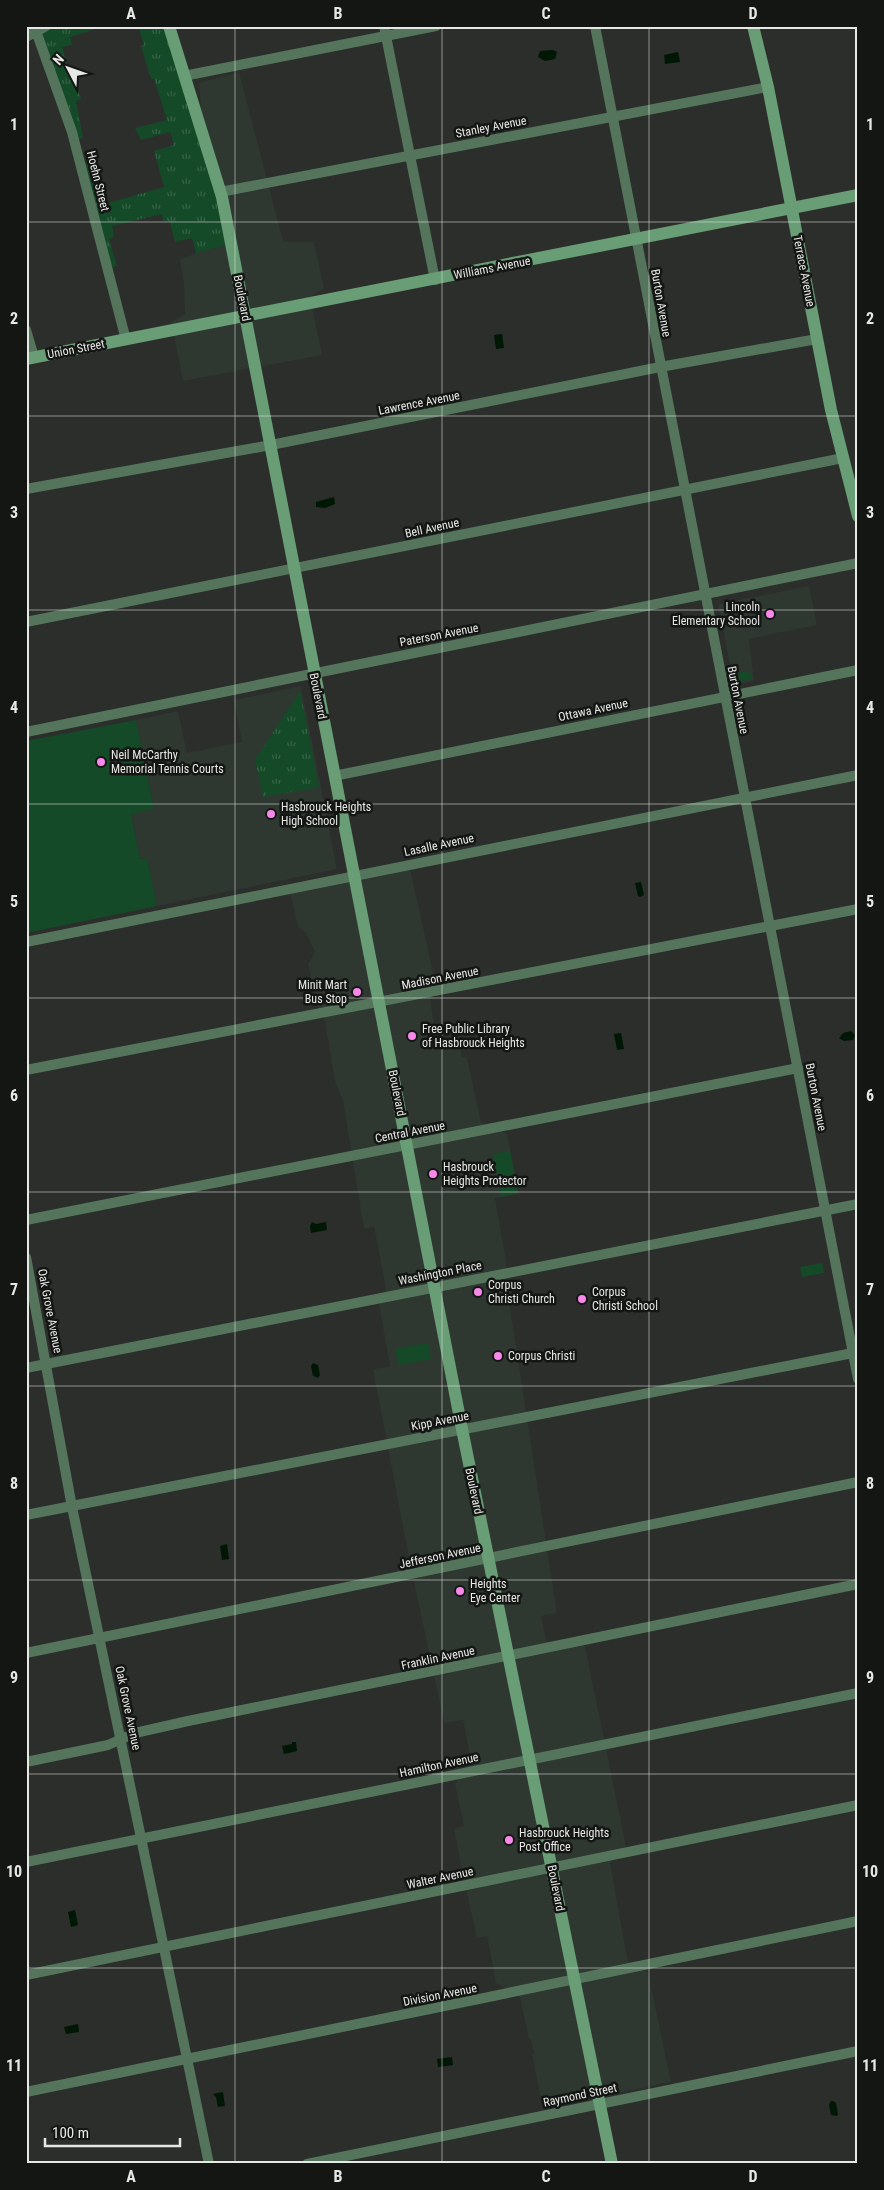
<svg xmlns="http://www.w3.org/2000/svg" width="884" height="2190" font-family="'Roboto Condensed',sans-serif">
  <defs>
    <pattern id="grass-tufts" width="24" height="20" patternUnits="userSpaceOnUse" patternTransform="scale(1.25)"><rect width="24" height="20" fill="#154a28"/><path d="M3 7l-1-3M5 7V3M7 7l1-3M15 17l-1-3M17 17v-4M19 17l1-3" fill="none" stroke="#376447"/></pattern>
  </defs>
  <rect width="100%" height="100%" fill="#2b2e2b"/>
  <!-- built -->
  <g fill="#2e3730">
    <polygon points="239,72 283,241 314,242 324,288 310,297 322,355 183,381 171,322 185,314 184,283 180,260 212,246 199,83"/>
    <polygon points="809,586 817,625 749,639 754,681 734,684 718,604"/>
    <polygon points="301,686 337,869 157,906 147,858 140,859 131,813 154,809 136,720 178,711 187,753 242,742 234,700"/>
    <polygon points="409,864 436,985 430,1000 438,1046 459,1042 462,1058 467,1058 481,1122 507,1134 519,1194 495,1198 506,1261 508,1295 557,1613 541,1616 546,1641 585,1646 626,1846 610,1862 625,1946 628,1961 648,1972 671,2082 543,2108 532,2054 534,2053 531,2039 529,2039 520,1998 496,1983 487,1936 477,1938 463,1876 454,1829 464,1826 455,1784 471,1761 463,1720 444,1723 410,1563 373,1370 390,1366 379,1305 386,1288 374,1227 364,1229 343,1101 335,1081 325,1022 317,1003 308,964 315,952 306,933 298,927 289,888"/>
  </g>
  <!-- grass -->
  <g fill="url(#grass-tufts)">
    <polygon points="46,26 105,26 70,37 72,45 62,47 69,70 72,69 81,99 76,101 83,138 74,140 36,31"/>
    <polygon points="138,26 169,26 231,244 196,253 192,238 175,242 170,222 163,221 162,214 112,226 114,237 109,239 117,266 107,268 80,163 91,162 100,193 105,192 108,203 164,187 154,151 174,145 170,132 141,140 135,128 167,120 154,79 151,79 141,46 144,45"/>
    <polygon points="300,691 319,787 263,797 255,760"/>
  </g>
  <!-- green -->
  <g fill="#154a28">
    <polygon points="745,671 750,673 752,679 736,682 735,678 737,674"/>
    <polygon points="136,720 154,809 131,814 140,859 147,858 157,906 26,933 26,741"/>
    <polygon points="510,1151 518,1193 501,1197 493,1154"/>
    <polygon points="822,1263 824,1273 802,1277 800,1267"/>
    <polygon points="428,1343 431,1359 399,1365 395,1349"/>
  </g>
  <!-- water -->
  <g fill="#001706">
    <polygon points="553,50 557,52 555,59 545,61 538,57 540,51"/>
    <polygon points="678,52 680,62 665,64 664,55"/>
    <polygon points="502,334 504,348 496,349 494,335"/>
    <polygon points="334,497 335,504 325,508 316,507 316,502"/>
    <polygon points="641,882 644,895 640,897 638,896 635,883"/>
    <polygon points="851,1031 855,1035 853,1040 844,1041 839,1038 843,1033"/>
    <polygon points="621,1033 624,1049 617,1050 614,1034"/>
    <polygon points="312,1222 316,1224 326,1222 327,1230 311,1233 310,1226"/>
    <polygon points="313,1363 318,1365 320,1375 318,1378 313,1376 311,1366"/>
    <polygon points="227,1544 229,1559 222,1560 220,1546"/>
    <polygon points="292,1742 296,1742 297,1751 284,1754 282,1746 292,1744"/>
    <polygon points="75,1910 78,1925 71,1927 68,1912"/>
    <polygon points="78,2024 79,2032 66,2034 64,2027"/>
    <polygon points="452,2057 453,2065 438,2067 437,2059"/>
    <polygon points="223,2092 225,2106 218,2107 216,2097 213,2094"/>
    <polygon points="831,2101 833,2101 836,2103 838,2114 837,2116 831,2115 829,2105"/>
  </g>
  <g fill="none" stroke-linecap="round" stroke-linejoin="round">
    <!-- street -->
    <g stroke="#54755c" stroke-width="10">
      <polyline points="384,26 435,280"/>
      <polyline points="595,26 858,1379"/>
      <polyline points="36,31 72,132 126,340"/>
      <polyline points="26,37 46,26"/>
      <polyline points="184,76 436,26"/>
      <polyline points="220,192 768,87"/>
      <polyline points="26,330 34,357"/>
      <polyline points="26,489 271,445 660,367 817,339"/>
      <polyline points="26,622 843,458"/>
      <polyline points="26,732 858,563"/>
      <polyline points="334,776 858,670"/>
      <polyline points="26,942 858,775"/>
      <polyline points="26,1070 858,909"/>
      <polyline points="26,1220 798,1068"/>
      <polyline points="26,1257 72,1507 209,2164"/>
      <polyline points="26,1368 858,1204"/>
      <polyline points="26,1515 858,1352"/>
      <polyline points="26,1653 858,1482"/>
      <polyline points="26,1762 108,1745 135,1733 188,1721 858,1584"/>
      <polyline points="26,1862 858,1693"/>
      <polyline points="26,1975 858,1805"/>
      <polyline points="26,2092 858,1921"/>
      <polyline points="307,2164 858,2051"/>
    </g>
    <!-- secondary -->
    <g stroke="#689d76" stroke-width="12">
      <polyline points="169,26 222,197 462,1429 612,2164"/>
      <polyline points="753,26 768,87 831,410 858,516"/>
      <polyline points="26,359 858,195"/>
    </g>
  </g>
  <!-- grid -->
  <path fill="none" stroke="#e6e8e6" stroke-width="1" stroke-opacity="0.55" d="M235 26V2164M442 26V2164M649 26V2164M26 222H858M26 416H858M26 610H858M26 804H858M26 998H858M26 1192H858M26 1386H858M26 1580H858M26 1774H858M26 1968H858"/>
  <!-- markers -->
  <g fill="#f888ea" stroke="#141614" stroke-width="2">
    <circle cx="770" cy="614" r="5"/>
    <circle cx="101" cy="762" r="5"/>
    <circle cx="271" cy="814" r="5"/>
    <circle cx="357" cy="992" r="5"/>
    <circle cx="412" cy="1036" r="5"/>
    <circle cx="433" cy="1174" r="5"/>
    <circle cx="478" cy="1292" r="5"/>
    <circle cx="582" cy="1299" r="5"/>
    <circle cx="498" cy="1356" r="5"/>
    <circle cx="460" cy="1591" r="5"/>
    <circle cx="509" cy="1840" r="5"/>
  </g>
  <g text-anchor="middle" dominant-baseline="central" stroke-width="5" stroke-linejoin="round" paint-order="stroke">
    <!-- street labels -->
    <g font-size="12" fill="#e6e8e6" stroke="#141614">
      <text transform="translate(491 127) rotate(-11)">Stanley Avenue</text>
      <text transform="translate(98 181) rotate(76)">Hoehn Street</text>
      <text transform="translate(492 268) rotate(-11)">Williams Avenue</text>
      <text transform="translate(804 271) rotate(79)">Terrace Avenue</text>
      <text transform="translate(242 298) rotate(79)">Boulevard</text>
      <text transform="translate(661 303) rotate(80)">Burton Avenue</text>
      <text transform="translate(76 349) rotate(-11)">Union Street</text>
      <text transform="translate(419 403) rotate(-11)">Lawrence Avenue</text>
      <text transform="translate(432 528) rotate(-12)">Bell Avenue</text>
      <text transform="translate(439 635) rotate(-11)">Paterson Avenue</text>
      <text transform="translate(318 696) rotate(79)">Boulevard</text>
      <text transform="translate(738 700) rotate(79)">Burton Avenue</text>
      <text transform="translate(593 710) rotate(-12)">Ottawa Avenue</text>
      <text transform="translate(439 845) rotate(-12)">Lasalle Avenue</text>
      <text transform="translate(440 978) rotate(-11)">Madison Avenue</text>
      <text transform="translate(397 1093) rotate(79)">Boulevard</text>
      <text transform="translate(816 1097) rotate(79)">Burton Avenue</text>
      <text transform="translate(410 1132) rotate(-11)">Central Avenue</text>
      <text transform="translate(440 1273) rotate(-11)">Washington Place</text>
      <text transform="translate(50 1311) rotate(79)">Oak Grove Avenue</text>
      <text transform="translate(440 1421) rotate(-11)">Kipp Avenue</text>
      <text transform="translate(474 1491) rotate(78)">Boulevard</text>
      <text transform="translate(440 1556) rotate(-12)">Jefferson Avenue</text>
      <text transform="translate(438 1658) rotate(-12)">Franklin Avenue</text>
      <text transform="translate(128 1708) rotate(78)">Oak Grove Avenue</text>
      <text transform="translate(439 1765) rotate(-12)">Hamilton Avenue</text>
      <text transform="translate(440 1878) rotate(-12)">Walter Avenue</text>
      <text transform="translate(556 1888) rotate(79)">Boulevard</text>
      <text transform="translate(440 1995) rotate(-11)">Division Avenue</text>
      <text transform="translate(580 2095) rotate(-12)">Raymond Street</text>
    </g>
    <!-- poi labels -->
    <g font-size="12" fill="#e6e8e6" stroke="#141614" text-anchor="start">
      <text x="760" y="607" text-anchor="end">Lincoln<tspan x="760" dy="14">Elementary School</tspan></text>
      <text x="111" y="755">Neil McCarthy<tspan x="111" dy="14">Memorial Tennis Courts</tspan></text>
      <text x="281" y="807">Hasbrouck Heights<tspan x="281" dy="14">High School</tspan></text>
      <text x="347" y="985" text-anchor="end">Minit Mart<tspan x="347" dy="14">Bus Stop</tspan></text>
      <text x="422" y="1029">Free Public Library<tspan x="422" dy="14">of Hasbrouck Heights</tspan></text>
      <text x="443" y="1167">Hasbrouck<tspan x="443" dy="14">Heights Protector</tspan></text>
      <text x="488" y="1285">Corpus<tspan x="488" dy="14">Christi Church</tspan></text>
      <text x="592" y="1292">Corpus<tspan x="592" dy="14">Christi School</tspan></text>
      <text x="508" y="1356">Corpus Christi</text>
      <text x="470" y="1584">Heights<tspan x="470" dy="14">Eye Center</tspan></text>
      <text x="519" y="1833">Hasbrouck Heights<tspan x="519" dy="14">Post Office</tspan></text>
    </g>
  </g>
  <!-- border -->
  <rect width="884" height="2190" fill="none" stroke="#141614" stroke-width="55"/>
  <!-- north arrow -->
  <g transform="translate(68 68) rotate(311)" stroke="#141614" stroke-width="4" paint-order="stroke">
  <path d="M0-4L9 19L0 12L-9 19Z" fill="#e6e8e6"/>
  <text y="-8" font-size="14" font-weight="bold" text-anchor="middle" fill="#e6e8e6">N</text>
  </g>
  <!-- scale -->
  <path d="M45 2138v8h135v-8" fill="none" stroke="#e6e8e6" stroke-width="2.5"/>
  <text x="52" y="2138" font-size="15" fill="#e6e8e6" stroke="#141614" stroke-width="4" paint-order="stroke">100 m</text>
  <rect x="28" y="28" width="828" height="2134" fill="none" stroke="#e6e8e6" stroke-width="2"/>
  <g font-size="16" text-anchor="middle" font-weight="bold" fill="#e6e8e6">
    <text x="131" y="19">A</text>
    <text x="338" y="19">B</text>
    <text x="546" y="19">C</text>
    <text x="753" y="19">D</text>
    <text x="14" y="130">1</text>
    <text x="870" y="130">1</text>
    <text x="14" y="324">2</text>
    <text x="870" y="324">2</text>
    <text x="14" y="518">3</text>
    <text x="870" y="518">3</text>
    <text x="14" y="713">4</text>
    <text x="870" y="713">4</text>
    <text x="14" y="907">5</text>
    <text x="870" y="907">5</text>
    <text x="14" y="1101">6</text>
    <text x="870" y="1101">6</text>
    <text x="14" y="1295">7</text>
    <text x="870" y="1295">7</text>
    <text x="14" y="1489">8</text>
    <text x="870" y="1489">8</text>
    <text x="14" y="1683">9</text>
    <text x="870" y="1683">9</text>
    <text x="14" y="1877">10</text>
    <text x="870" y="1877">10</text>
    <text x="14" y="2071">11</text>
    <text x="870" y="2071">11</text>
    <text x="131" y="2182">A</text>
    <text x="338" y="2182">B</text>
    <text x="546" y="2182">C</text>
    <text x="753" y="2182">D</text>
  </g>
</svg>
